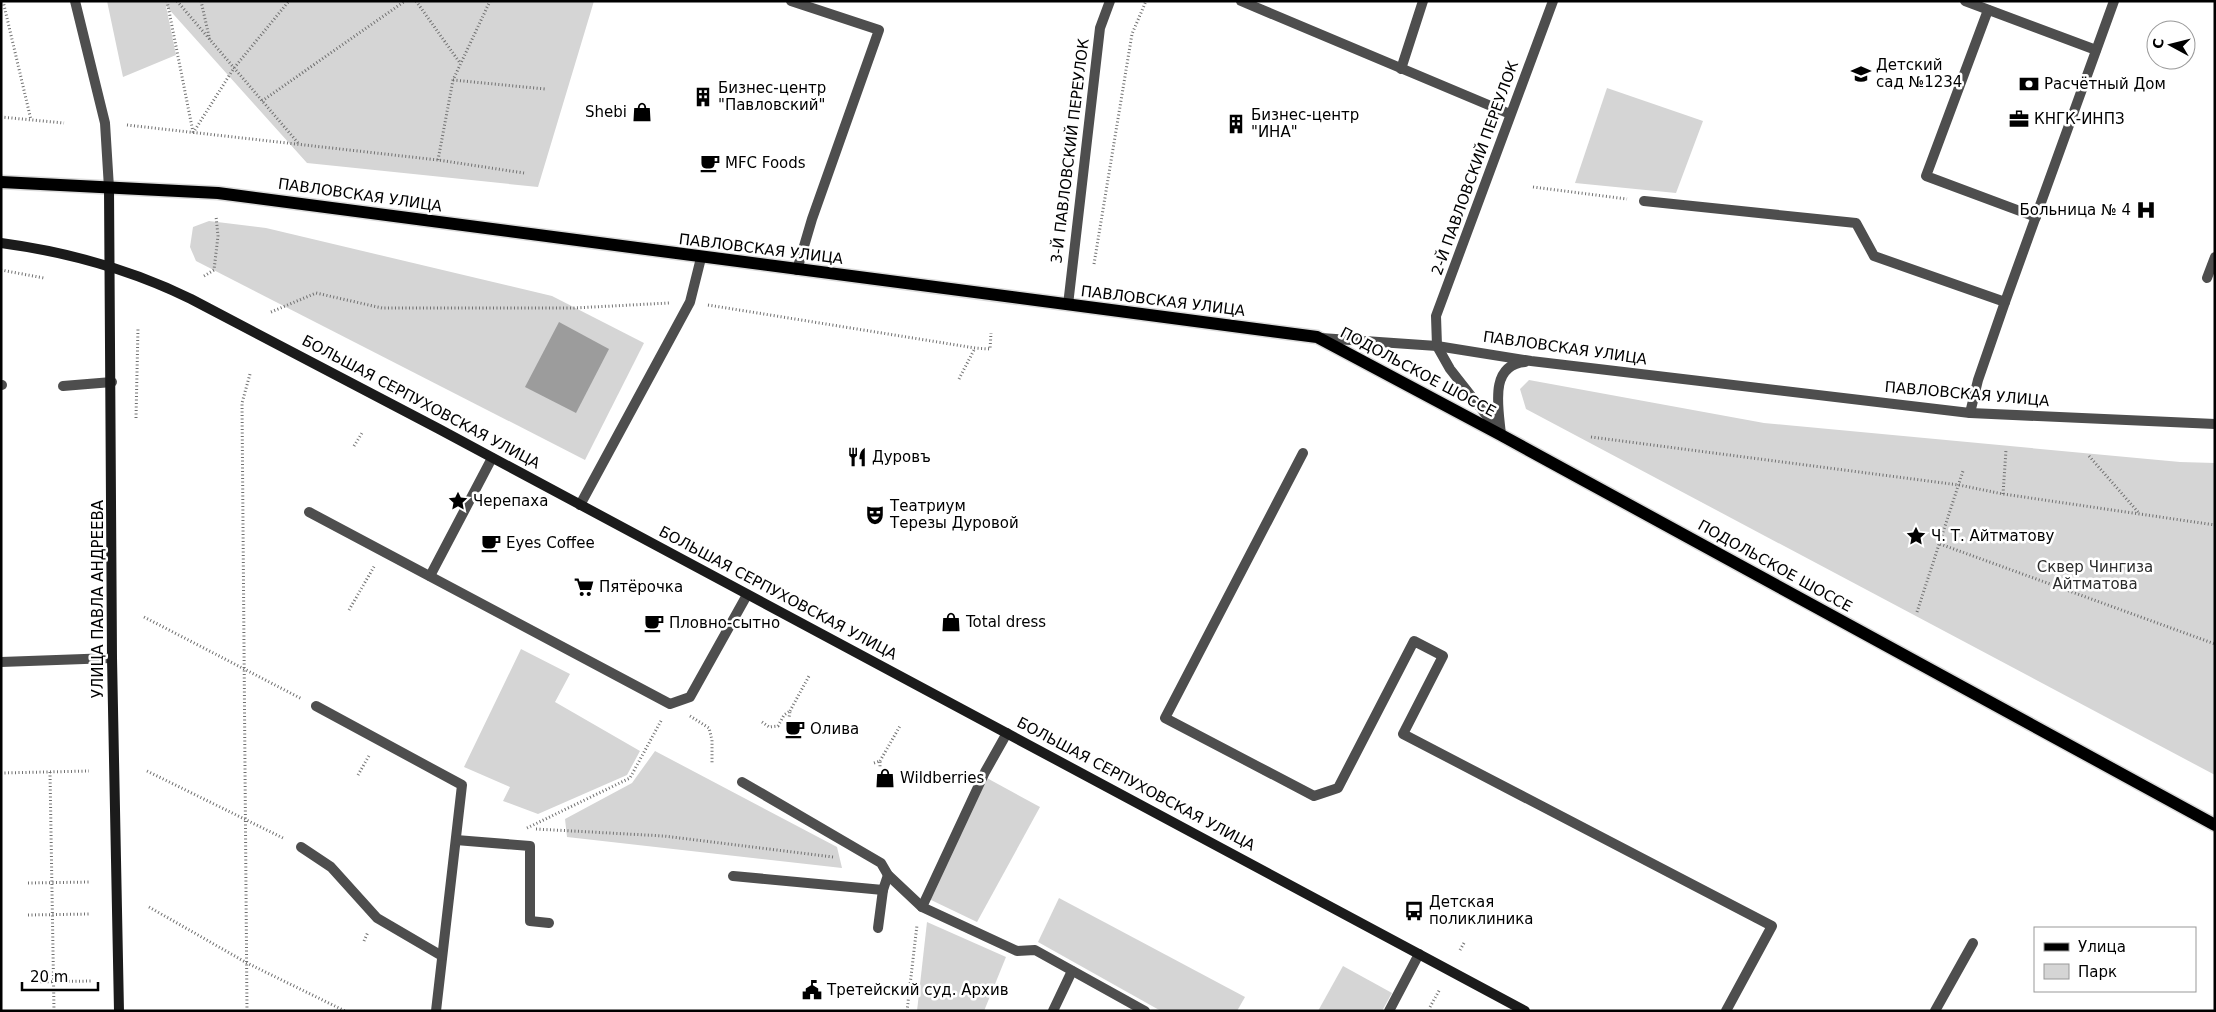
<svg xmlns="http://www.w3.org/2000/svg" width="2216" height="1012" font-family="'DejaVu Sans',sans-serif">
  <rect width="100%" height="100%" fill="#fff"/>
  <!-- green -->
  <g fill="#d5d5d5">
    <polygon points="107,1 594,1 538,187 307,163 166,6 176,55 123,77"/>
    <polygon points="1607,88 1703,121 1676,193 1575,183"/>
    <polygon points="209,221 266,228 552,296 644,343 585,460 196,261 190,247 193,227"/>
    <polygon points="1529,380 1764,423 2180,462 2215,463 2215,775 1526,409 1520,389"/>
    <polygon points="521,649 570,674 555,702 640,751 627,775 538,814 503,801 510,787 464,767"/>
    <polygon points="655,751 837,847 842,868 567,837 565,819 632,783"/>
    <polygon points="985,777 1040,807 977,922 929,899"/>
    <polygon points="1059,898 1245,997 1237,1011 1161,1011 1038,942"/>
    <polygon points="927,922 1006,957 984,1011 917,1011"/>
    <polygon points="1343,966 1392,993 1382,1011 1318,1011"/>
  </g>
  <!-- water -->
  <polygon fill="#9c9c9c" points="559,322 609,349 576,413 525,387"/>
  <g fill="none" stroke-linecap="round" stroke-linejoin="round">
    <defs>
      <polyline id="primary" points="1,182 218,193 1317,337 1501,435 2215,825"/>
    </defs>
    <!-- primary casing -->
    <use href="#primary" stroke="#dbdbdb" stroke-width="15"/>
    <!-- path -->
    <g stroke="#707070" stroke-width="3" stroke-dasharray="1 2.5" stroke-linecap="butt">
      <polyline points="3,1 31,120"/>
      <polyline points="167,1 193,132"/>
      <polyline points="177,1 299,144"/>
      <polyline points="201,1 210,41"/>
      <polyline points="416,1 460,63"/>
      <polyline points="453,80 545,89"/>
      <polyline points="262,101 405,1"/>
      <polyline points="1,117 64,123"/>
      <polyline points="127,125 438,160 524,173"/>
      <polyline points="193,133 234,68 289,1"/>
      <polyline points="438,160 453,80 490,1"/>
      <polyline points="1533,187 1627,199"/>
      <polyline points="1094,264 1132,34 1146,1"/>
      <polyline points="1,270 44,278"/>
      <polyline points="204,276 214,270 218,236 216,216"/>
      <polyline points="708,305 975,348 990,349 991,333"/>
      <polyline points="271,312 316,293 382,308 574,308 669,303"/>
      <polyline points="959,379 975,348"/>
      <polyline points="136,418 138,328"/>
      <polyline points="1591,437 1959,485 2003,494 2215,525"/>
      <polyline points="354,446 362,433"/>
      <polyline points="2089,456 2138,512"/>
      <polyline points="2003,494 2006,450"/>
      <polyline points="1940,544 2215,644"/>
      <polyline points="349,610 375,565"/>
      <polyline points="1917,612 1963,471"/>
      <polyline points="144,617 302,699"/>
      <polyline points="790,711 809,676"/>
      <polyline points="690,716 709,728 712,740 712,764"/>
      <polyline points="762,722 769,727 778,726 784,715 790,711 789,718"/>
      <polyline points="880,761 900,726"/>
      <polyline points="874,763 880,761 880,767"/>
      <polyline points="147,771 285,839"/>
      <polyline points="50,772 54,1011"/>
      <polyline points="1,773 89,771"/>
      <polyline points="358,775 370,754"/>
      <polyline points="527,828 630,778 662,719"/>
      <polyline points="536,829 664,836 833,857"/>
      <polyline points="28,883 90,882"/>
      <polyline points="149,907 247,963 345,1011"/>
      <polyline points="28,915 91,914"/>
      <polyline points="364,941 368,932"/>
      <polyline points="1460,950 1464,943"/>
      <polyline points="30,982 92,981"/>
      <polyline points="1430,1007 1440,989"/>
      <polyline points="247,1011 242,403 250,374"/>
      <polyline points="907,1011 917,925"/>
    </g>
    <!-- lane -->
    <g stroke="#4e4e4e" stroke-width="10">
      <polyline points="791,1 879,30 812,219 797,270"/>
      <polyline points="1241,1 1510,114"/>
      <polyline points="1965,1 2096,50"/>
      <polyline points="1988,10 1926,176 2036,217"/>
      <polyline points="1401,69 1423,1"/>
      <polyline points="1644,201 1856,223 1874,256 2005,302"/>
      <polyline points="2207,278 2215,257"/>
      <polyline points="1,385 2,385"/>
      <polyline points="63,386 112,382"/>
      <polyline points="1303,453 1165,718 1314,796 1338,788 1414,641 1443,656 1403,734 1772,926 1726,1011"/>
      <polyline points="580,505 690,302 701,258"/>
      <polyline points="309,512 670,704 690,697 747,595"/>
      <polyline points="430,576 492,458"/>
      <polyline points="1,662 112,658"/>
      <polyline points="316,706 462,785 436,1011"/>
      <polyline points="742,782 881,863 888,875 922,907 1017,951 1035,950 1145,1011"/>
      <polyline points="456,840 530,846 530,921 549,923"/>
      <polyline points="301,847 331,867 377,918 442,956"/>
      <polyline points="733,876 883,890 888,875"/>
      <polyline points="922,907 985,772 1007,733"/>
      <polyline points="878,928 883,890"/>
      <polyline points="1053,1011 1072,971"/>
      <polyline points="1389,1011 1419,954"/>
      <polyline points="1935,1011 1973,943"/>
    </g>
    <!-- street -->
    <g stroke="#4e4e4e" stroke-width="10">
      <polyline points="75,1 105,123 109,188"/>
      <polyline points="1068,305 1100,28 1110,1"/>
      <polyline points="1321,338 1437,346 1531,361 1970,413 2215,424"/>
      <polyline points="1970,413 1978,380 2005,302 2114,1"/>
      <polyline points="1501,434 1450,369 1437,346 1436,316 1553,1"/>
      <path d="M1501 435C1499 410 1488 365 1525 362"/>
    </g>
    <!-- secondary -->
    <g stroke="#1b1b1b" stroke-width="10">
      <polyline points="109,188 112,658 119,1011"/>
      <path d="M1 243C68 252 130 269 191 299L439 429 1525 1011"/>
    </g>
    <!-- primary -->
    <use href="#primary" stroke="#000" stroke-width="12"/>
  </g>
  <!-- icons -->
  <defs>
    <symbol id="school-bare" viewBox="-9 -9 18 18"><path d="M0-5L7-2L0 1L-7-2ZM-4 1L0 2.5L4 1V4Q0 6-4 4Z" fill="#000" stroke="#fff" stroke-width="2.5" paint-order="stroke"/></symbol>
    <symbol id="bank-bare" viewBox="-9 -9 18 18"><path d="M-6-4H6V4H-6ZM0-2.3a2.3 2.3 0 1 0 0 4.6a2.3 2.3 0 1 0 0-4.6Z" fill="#000" stroke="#fff" stroke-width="2.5" paint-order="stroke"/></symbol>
    <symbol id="building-bare" viewBox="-9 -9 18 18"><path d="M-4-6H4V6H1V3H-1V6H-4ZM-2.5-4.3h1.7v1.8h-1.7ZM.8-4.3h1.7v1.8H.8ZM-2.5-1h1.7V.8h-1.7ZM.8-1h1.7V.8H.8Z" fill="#000" stroke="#fff" stroke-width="2.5" paint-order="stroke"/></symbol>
    <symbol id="shop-bare" viewBox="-9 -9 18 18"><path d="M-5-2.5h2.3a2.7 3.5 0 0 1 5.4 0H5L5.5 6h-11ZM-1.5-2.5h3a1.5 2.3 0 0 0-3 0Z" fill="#000" stroke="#fff" stroke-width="2.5" paint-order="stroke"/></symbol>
    <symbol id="office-bare" viewBox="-9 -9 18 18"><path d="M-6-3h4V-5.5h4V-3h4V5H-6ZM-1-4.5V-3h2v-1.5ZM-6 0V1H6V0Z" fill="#000" stroke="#fff" stroke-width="2.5" paint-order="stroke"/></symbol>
    <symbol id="cafe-bare" viewBox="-9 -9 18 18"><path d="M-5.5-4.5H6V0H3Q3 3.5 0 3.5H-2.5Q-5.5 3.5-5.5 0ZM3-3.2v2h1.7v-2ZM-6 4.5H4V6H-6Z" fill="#000" stroke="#fff" stroke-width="2.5" paint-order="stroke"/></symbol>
    <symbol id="hospital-bare" viewBox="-9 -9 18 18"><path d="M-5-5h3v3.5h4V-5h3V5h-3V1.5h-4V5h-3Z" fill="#000" stroke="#fff" stroke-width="2.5" paint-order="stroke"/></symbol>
    <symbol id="restaurant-bare" viewBox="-9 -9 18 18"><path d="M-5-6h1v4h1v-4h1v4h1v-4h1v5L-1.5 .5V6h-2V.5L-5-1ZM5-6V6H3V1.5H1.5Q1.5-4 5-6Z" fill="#000" stroke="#fff" stroke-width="2.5" paint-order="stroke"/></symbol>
    <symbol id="sight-bare" viewBox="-9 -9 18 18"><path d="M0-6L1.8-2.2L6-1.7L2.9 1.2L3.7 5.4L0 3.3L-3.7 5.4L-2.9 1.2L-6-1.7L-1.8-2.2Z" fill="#000" stroke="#fff" stroke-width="2.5" paint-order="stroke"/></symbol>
    <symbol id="theatre-bare" viewBox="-9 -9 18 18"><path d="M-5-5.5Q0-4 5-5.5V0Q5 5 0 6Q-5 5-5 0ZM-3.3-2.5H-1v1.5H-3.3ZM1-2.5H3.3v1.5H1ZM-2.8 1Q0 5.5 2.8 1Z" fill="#000" stroke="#fff" stroke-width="2.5" paint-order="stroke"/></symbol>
    <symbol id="supermarket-bare" viewBox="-9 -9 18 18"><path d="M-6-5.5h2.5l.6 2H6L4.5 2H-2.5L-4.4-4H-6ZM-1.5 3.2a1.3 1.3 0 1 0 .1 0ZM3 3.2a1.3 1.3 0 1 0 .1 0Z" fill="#000" stroke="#fff" stroke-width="2.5" paint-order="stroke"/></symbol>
    <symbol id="bus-bare" viewBox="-9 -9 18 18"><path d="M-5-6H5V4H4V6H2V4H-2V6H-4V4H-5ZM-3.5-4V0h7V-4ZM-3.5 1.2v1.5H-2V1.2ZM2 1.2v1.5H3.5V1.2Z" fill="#000" stroke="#fff" stroke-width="2.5" paint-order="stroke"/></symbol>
    <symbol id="civic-bare" viewBox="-9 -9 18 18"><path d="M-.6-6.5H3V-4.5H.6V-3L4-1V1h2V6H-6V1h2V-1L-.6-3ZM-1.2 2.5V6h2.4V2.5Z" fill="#000" stroke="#fff" stroke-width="2.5" paint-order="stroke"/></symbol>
  </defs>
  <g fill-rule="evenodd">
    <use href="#school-bare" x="1847" y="60" width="28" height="28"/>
    <use href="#bank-bare" x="2015" y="70" width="28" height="28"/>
    <use href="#building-bare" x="689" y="83" width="28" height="28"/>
    <use href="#shop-bare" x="628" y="98" width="28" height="28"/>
    <use href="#office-bare" x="2005" y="105" width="28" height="28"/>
    <use href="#building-bare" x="1222" y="110" width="28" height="28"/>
    <use href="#cafe-bare" x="696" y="149" width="28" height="28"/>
    <use href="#hospital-bare" x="2132" y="196" width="28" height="28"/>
    <use href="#restaurant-bare" x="843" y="443" width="28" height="28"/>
    <use href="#sight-bare" x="444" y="487" width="28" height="28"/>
    <use href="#theatre-bare" x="861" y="501" width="28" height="28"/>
    <use href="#sight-bare" x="1902" y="522" width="28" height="28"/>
    <use href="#cafe-bare" x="477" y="529" width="28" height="28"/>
    <use href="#supermarket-bare" x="570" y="573" width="28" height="28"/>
    <use href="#shop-bare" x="937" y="608" width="28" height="28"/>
    <use href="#cafe-bare" x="640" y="609" width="28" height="28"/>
    <use href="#cafe-bare" x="781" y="715" width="28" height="28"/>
    <use href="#shop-bare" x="871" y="764" width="28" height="28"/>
    <use href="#bus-bare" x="1400" y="897" width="28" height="28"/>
    <use href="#civic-bare" x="798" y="976" width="28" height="28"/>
  </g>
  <g text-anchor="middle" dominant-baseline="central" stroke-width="5" stroke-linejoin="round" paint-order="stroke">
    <!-- poi labels -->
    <g font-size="15" fill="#000" stroke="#fff" text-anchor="start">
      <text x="1876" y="65">Детский<tspan x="1876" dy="17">сад №1234</tspan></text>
      <text x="2044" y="84">Расчётный Дом</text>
      <text x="718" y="88">Бизнес-центр<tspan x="718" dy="17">"Павловский"</tspan></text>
      <text x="627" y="112" text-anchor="end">Shebi</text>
      <text x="1251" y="115">Бизнес-центр<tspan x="1251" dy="17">"ИНА"</tspan></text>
      <text x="2034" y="119">КНГК-ИНПЗ</text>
      <text x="725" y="163">MFC Foods</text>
      <text x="2131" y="210" text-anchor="end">Больница № 4</text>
      <text x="872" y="457">Дуровъ</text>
      <text x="473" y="501">Черепаха</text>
      <text x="890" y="506">Театриум<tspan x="890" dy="17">Терезы Дуровой</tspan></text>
      <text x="1931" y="536">Ч. Т. Айтматову</text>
      <text x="506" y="543">Eyes Coffee</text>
      <text x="599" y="587">Пятёрочка</text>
      <text x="966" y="622">Total dress</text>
      <text x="669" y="623">Пловно-сытно</text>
      <text x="810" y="729">Олива</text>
      <text x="900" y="778">Wildberries</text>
      <text x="1429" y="902">Детская<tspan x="1429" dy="17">поликлиника</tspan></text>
      <text x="827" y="990">Третейский суд. Архив</text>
    </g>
    <!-- street labels -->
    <g font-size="15" fill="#000" stroke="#fff">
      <text transform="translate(1070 151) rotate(-83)">3-Й ПАВЛОВСКИЙ ПЕРЕУЛОК</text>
      <text transform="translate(1475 168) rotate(-70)">2-Й ПАВЛОВСКИЙ ПЕРЕУЛОК</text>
      <text transform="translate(360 195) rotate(8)">ПАВЛОВСКАЯ УЛИЦА</text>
      <text transform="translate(761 249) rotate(7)">ПАВЛОВСКАЯ УЛИЦА</text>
      <text transform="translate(1163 301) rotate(7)">ПАВЛОВСКАЯ УЛИЦА</text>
      <text transform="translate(1565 348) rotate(8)">ПАВЛОВСКАЯ УЛИЦА</text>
      <text transform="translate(1418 372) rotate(28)">ПОДОЛЬСКОЕ ШОССЕ</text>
      <text transform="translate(1967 394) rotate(5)">ПАВЛОВСКАЯ УЛИЦА</text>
      <text transform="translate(421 402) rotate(28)">БОЛЬШАЯ СЕРПУХОВСКАЯ УЛИЦА</text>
      <text transform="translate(1775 566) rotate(29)">ПОДОЛЬСКОЕ ШОССЕ</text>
      <text transform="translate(778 593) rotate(28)">БОЛЬШАЯ СЕРПУХОВСКАЯ УЛИЦА</text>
      <text transform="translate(98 599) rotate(-90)">УЛИЦА ПАВЛА АНДРЕЕВА</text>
      <text transform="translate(1136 784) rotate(28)">БОЛЬШАЯ СЕРПУХОВСКАЯ УЛИЦА</text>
    </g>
    <!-- park labels -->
    <g font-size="15" fill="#2c2c2c" stroke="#fff">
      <text x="2095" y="567">Сквер Чингиза<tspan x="2095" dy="17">Айтматова</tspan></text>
    </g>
  </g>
  <!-- border -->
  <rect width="2216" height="1012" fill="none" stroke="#000000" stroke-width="5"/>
  <!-- legend -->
  <rect x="2034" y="927" width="162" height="65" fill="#ffffff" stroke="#999999"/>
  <rect x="2044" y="943" width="25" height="8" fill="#000000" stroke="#999999"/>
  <text x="2078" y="952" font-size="15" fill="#000000">Улица</text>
  <rect x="2044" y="964" width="25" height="15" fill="#d5d5d5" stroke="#999999"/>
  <text x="2078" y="977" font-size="15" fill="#000000">Парк</text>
  <!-- north arrow -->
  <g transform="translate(2171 45) rotate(277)"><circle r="24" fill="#ffffff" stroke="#999999"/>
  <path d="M0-4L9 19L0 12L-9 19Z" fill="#000000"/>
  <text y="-8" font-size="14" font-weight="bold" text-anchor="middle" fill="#000000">С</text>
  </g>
  <!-- scale -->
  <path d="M22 982v8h76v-8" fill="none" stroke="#000000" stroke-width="2.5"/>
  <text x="30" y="982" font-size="15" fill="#000000" stroke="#ffffff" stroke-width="4" paint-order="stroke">20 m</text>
</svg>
